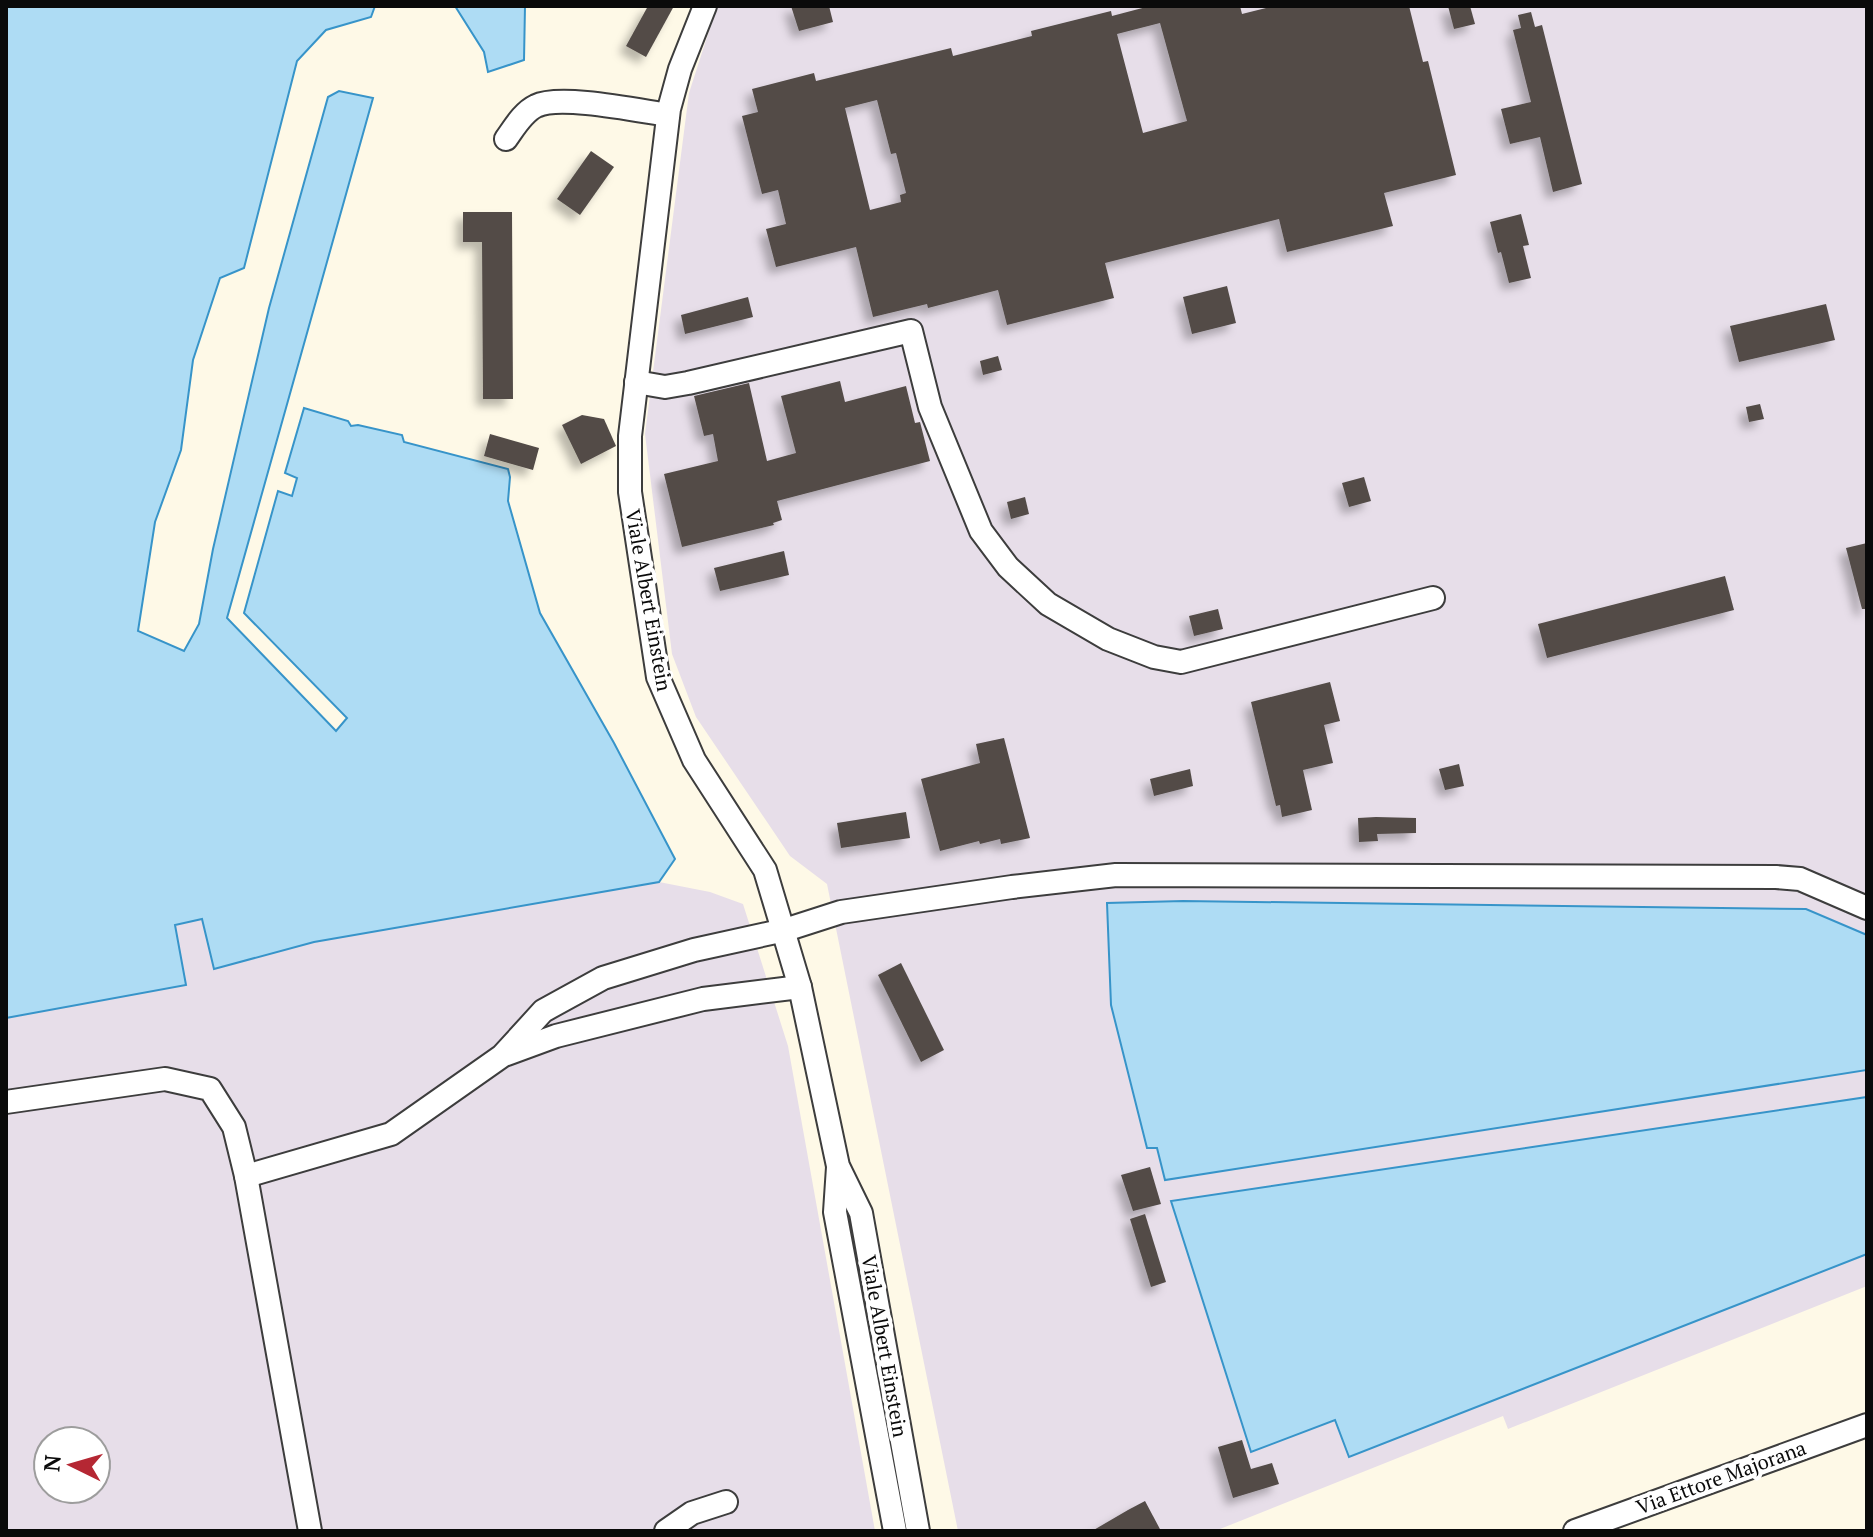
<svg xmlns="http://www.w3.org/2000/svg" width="1873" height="1537" font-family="'PT Serif',serif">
  <defs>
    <filter id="shadow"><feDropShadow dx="-7" dy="7" stdDeviation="4" flood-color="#0004"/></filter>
  </defs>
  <rect width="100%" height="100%" fill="#fef9e7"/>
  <!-- industrial -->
  <g fill="#e7dee9" fill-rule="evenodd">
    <polygon points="717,6 1867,6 1867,1286 1508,1429 1503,1416 1215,1531 958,1531 827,884 790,856 696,717 672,654 645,434 689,93"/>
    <path d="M659 882 710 892 743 904 788 1046 875 1531H6V1018L186 985 174 925 203 919 214 969 314 942ZM48 1441H96V1489H48Z"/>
  </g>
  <!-- water -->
  <g fill="#aedcf4" stroke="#3794c9" stroke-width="2">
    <polygon points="6,6 375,6 371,17 326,30 297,61 244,268 220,278 193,360 181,450 155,522 138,631 184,651 199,624 213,549 269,308 328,97 339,91 373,98 227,618 336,731 347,718 244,613 278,491 292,496 297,478 285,473 304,408 348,421 351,426 358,425 402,435 404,442 508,469 510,477 508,501 540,613 614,743 675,859 659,882 314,942 214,969 202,919 175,925 186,985 6,1018"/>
    <polygon points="455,6 525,6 524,60 488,72 484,52"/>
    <polygon points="1183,901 1806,909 1867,935 1867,1070 1165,1180 1157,1148 1147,1148 1111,1005 1107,903"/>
    <polygon points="1867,1097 1867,1254 1349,1457 1335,1420 1251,1452 1171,1201"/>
  </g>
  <!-- building -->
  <g fill="#524b47" fill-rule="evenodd" filter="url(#shadow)">
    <polygon points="648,6 674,6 646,57 626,46"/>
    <polygon points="791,6 829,6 833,22 799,31"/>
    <path d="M1150 6H1240L1242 14 1274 6H1409L1423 62 1428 61 1456 175 1384 193 1393 226 1287 252 1279 219 1105 263 1114 298 1007 325 998 290 928 308 927 304 873 317 856 247 776 267 766 229 786 224 778 190 762 194 742 116 758 112 752 89 814 73 816 81 951 48 953 56 1032 36 1031 31 1111 11 1112 16ZM1160 23 1187 121 1143 133 1117 34ZM877 100 891 154 896 153 906 193 900 195 901 202 870 210 845 108Z"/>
    <polygon points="1448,6 1470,6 1475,24 1454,29"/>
    <polygon points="1531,12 1535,27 1542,25 1582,184 1553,192 1540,137 1510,144 1501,109 1531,102 1513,30 1521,28 1518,15"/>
    <polygon points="591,151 614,167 580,215 557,199"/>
    <polygon points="463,212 512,212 513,399 483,399 482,242 463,242"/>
    <polygon points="1521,214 1529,245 1523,246 1531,278 1509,283 1501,252 1498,253 1490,222"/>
    <polygon points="1227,286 1236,323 1192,334 1183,297"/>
    <polygon points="748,297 753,317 685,334 681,315"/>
    <polygon points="1826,304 1835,340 1739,362 1730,326"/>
    <polygon points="998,356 1002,370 983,375 980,361"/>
    <polygon points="840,381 845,402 906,386 915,423 920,422 930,461 777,501 782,520 773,523 774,525 682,547 664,474 718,461 713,434 704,436 694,396 749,383 767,461 796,453 781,396"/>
    <polygon points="1760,404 1764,419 1749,422 1746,407"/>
    <polygon points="582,415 604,419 616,446 581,464 562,425"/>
    <polygon points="490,434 539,448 533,470 484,456"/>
    <polygon points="1364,477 1371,501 1349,507 1342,483"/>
    <polygon points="1025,497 1029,514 1011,519 1007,502"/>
    <polygon points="1867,543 1867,609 1862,609 1846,548"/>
    <polygon points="784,551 789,575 720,591 714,568"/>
    <polygon points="1725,576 1734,610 1547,658 1538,624"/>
    <polygon points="1218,609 1223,629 1194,636 1189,616"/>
    <polygon points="1330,682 1340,721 1324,725 1333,763 1303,770 1312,810 1282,817 1280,805 1276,806 1251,702"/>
    <polygon points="1004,738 1030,838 1001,844 1000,839 980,844 979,841 940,851 921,779 980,763 976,744"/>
    <polygon points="1459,764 1464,786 1445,790 1439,769"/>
    <polygon points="1190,769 1193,786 1154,796 1150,779"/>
    <polygon points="906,812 910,838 841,848 837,823"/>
    <polygon points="1376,817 1416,818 1416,833 1377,834 1378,841 1359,842 1358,818"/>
    <polygon points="901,963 944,1050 921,1062 878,975"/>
    <polygon points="1150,1167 1161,1204 1133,1211 1121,1175"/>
    <polygon points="1145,1214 1166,1282 1151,1287 1130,1219"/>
    <polygon points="1242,1440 1251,1469 1272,1463 1279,1484 1233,1498 1218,1447"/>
    <polygon points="1145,1501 1161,1531 1092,1531 1128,1510"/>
  </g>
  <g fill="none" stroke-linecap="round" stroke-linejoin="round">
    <defs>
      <g id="minor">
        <polyline points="705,6 680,69 669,109 630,436 630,492 658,677 694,760 765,870 800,987 838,1166 861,1213 918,1531"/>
        <path d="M506 139C514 128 523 112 536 106 560 94 640 111 668 115"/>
        <polyline points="636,382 665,387 688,383 911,331 930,407 981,531 1008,567 1048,604 1108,639 1154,657 1181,662 1433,598"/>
        <polyline points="507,1054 556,1036 703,999 800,987"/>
        <polyline points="6,1102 165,1079 210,1089 234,1127 246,1176 310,1531"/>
        <polyline points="838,1167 835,1212 895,1531"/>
        <polyline points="246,1176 391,1134 502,1056 543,1011 603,978 694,950 785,930 841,912 1012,887 1116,875 1776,877 1800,879 1867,908"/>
        <polyline points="666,1531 692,1513 726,1502"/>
        <polyline points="1575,1531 1867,1425"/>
      </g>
    </defs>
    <!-- minor casing -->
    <use href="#minor" stroke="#3d3d3d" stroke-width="26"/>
    <!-- minor -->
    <use href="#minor" stroke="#fff" stroke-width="22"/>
  </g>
  <g text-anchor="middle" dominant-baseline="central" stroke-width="8" stroke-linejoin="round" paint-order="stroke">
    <!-- street labels -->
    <g font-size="20" fill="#0a0a0a" stroke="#fff">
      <text transform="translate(649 600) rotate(80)">Viale Albert Einstein</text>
      <text transform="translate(885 1346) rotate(80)">Viale Albert Einstein</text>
      <text transform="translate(1721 1477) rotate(-20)">Via Ettore Majorana</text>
    </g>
  </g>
  <!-- border -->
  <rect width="1873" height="1537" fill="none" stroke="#0a0a0a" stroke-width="16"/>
  <!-- north arrow -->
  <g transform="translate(72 1465) rotate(275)"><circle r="38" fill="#ffffff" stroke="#9d9d9d" stroke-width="2"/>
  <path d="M0-6L14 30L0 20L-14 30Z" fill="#b52733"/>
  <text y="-12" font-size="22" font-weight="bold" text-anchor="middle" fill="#0a0a0a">N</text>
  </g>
</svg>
